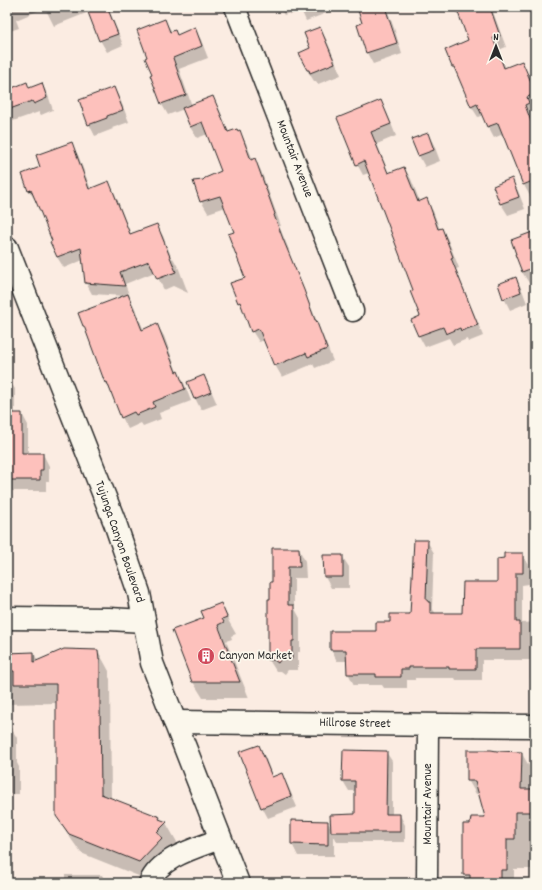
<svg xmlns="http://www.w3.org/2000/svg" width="542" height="890" font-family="Dekko,sans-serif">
  <rect width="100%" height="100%" fill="#fbece2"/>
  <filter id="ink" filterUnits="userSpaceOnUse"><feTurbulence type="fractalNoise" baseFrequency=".025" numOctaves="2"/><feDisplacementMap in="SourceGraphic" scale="8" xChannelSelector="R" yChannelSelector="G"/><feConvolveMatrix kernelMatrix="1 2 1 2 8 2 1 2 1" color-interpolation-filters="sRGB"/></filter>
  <g filter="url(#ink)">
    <!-- shadow -->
    <g fill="#0003">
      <polygon points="7,7 108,7 123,45 107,52 100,40 89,12 54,26 45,8 16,20 19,28 7,32"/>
      <polygon points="279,7 342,7 306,21 301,10 290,15 289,13 284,15"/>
      <polygon points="358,7 386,7 394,28 402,54 373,64 367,53 364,23"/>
      <polygon points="430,7 448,7 433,12"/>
      <polygon points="457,7 491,7 506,47 499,50 506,69 522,62 531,80 529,80 535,94 535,107 532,109 535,115 530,117 535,129 535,197 531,198 525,187 503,134 494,138 488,127 483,115 478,117 471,106 460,79 453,67 446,51 469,41"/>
      <polygon points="165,21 172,32 177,36 195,29 201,40 208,58 179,69 192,106 213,98 219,109 229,133 240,132 246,143 253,160 255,159 261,171 281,226 279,226 289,250 288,251 333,361 315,368 313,364 282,377 275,365 265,340 259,342 252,331 245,312 239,302 246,278 235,232 226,207 208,213 201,201 203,181 222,172 208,134 197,138 190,127 184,109 168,115 161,103 153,75"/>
      <polygon points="319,28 326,39 341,75 318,84 316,81 314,81 307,70 311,49"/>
      <polygon points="27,84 30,89 42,84 48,95 53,110 41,115 39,112 13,121 7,111 7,91"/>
      <polygon points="114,88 120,99 129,122 112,128 113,129 95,136 89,124"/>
      <polygon points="380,101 387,113 396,136 377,144 389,174 404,168 411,179 420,202 426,200 433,211 440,230 442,229 448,240 459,268 456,269 483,336 468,342 467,339 453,345 449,338 425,347 419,336 412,320 421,317 414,290 369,173 363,175 357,164"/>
      <polygon points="428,134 434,145 440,161 425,167 419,156 412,140"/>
      <polygon points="71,144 78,155 91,190 109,183 115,194 131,235 156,225 163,236 172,259 173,258 179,269 188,293 173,286 164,290 155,272 125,284 130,297 129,297 134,306 144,331 157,325 164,336 177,372 184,383 191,401 159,413 161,419 143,426 141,423 128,429 122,417 112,394 106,383 87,332 124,296 92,294 86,283 83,260 64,268 57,257 54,241 37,201 36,201 29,191 42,168"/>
      <polygon points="511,179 518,191 525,209 508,215 501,204 494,187"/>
      <polygon points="535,232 535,281 529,283 522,272 516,255"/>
      <polygon points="516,278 522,290 527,303 510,310 504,298"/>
      <polygon points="204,377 210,388 217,404 201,410 195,398"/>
      <polygon points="7,378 8,378 15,389 15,414 22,414 28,425 28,454 43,454 49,466 49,481 46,481 46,491 7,491"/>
      <polygon points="427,541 434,553 432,608 436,614 463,614 498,583 522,554 529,565 529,584 522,585 522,623 535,622 535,687 530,678 530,660 482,660 482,680 456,680 455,678 415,678 415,680 407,680 407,688 384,688 382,685 354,685 348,673 348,661 337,661 331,650 331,632 377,632 391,623 411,615"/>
      <polygon points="299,549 305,561 306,578 294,578 294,607 300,618 300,652 298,652 298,670 288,670 285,674 281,671 276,671 269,660 271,600 273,583"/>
      <polygon points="342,556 349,567 349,588 331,588 325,577"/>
      <polygon points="221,604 230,621 228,620 236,634 231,636 232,639 226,641 249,698 203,698 193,682 206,618"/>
      <polygon points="98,651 109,671 109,677 110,679 111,799 159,818 161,821 166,823 177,842 169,851 151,881 81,853 69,836 57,816 57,703 7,704 7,654 34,653 38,661"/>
      <polygon points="7,721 17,738 17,763 19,767 19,794 7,794"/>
      <polygon points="258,746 265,757 273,778 282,775 288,786 297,807 268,818 262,807"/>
      <polygon points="386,752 392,761 392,815 400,815 405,825 405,842 337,842 334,835 334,856 298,856 292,844 292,821 327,822 332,829 356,815 356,791 349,791 343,781"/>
      <polygon points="521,752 529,766 529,788 535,788 535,869 514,869 514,883 469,883 464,875 471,825 487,818 480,794 476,794 468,780"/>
      <polygon points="7,809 8,883 7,883"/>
      <polygon points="65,875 102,875 106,883 65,883"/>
    </g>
    <!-- building -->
    <g fill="#fdc1bc" stroke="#2b2b2b">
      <polygon points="86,7 107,7 118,34 99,41"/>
      <polygon points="357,7 385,7 397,43 366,53 357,25 362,23"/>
      <polygon points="456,7 490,7 500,36 493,38 504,68 522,61 535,91 535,94 527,97 529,103 525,105 535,132 535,180 523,185 498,123 487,127 477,104 471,107 454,67 452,67 445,50 468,40"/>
      <polygon points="165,19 170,32 175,30 177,35 195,27 202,46 173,58 186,95 161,104 150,75 152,74 145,58 147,57 137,30"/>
      <polygon points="320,27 335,63 310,73 309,70 307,70 300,57 301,57 299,53 310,48 304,33"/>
      <polygon points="27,82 29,88 42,83 47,98 34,104 32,101 7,110 7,90"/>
      <polygon points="114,87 123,110 107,116 107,118 88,125 79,100"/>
      <polygon points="213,96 228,132 237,129 238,131 240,130 251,160 255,158 275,214 274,215 283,239 304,290 315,320 316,320 327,349 308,357 306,353 274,366 259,329 251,332 240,302 238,303 230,283 245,278 228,234 234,232 220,196 200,202 193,181 203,180 205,178 221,171 202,122 190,127 182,108"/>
      <polygon points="381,100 391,124 371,132 388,173 404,167 418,202 427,198 438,229 442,228 453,257 451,258 478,325 461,331 460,328 446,334 443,327 418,336 411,320 420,316 410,291 413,290 364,161 356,165 337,118"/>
      <polygon points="428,133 434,150 418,156 411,139"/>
      <polygon points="72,142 89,189 109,181 130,234 157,224 176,272 157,279 149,261 120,272 125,286 85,283 81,248 57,257 50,242 52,241 40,211 31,190 28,191 22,174 40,167 36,155"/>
      <polygon points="512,178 519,197 500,204 493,186"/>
      <polygon points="535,231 535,267 522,272 515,254 516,254 511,240"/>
      <polygon points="516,277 521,292 503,299 498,284"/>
      <polygon points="128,294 142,330 157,323 176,372 178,371 185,389 153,402 155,407 136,415 134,412 121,418 107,382 105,383 84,326 83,326 78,313"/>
      <polygon points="204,375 211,392 194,399 187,382"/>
      <polygon points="7,413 22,413 22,453 43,453 43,470 40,470 40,480 7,480"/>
      <polygon points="414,540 428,540 426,600 428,600 428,602 430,602 430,613 462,613 463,582 497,582 497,559 504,558 504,553 523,553 523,573 516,573 516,622 520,622 520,649 476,649 476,669 449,669 449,667 409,667 409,669 401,669 401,677 376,677 376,674 347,674 346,650 330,650 330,631 376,631 376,622 390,622 390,614 410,614"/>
      <polygon points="272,548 299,548 300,567 288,567 288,605 294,605 294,641 292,641 292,659 281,659 278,663 274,660 268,660 268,599 270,599 270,582 272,582"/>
      <polygon points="323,555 343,555 343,577 324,577"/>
      <polygon points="221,603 227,617 222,619 224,622 218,625 240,682 192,682 172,630 204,618 201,611"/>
      <polygon points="64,649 98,650 99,659 100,659 100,702 101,794 160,817 159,819 167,822 157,832 162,838 139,862 69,834 56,816 56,684 14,684 14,671 7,671 7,653 34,652 34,662"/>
      <polygon points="259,745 272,777 282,773 291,796 261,808 239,752"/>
      <polygon points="343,750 387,751 386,814 400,814 400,832 331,832 330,815 355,814 355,781 342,781"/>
      <polygon points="467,750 491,750 497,751 522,752 521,789 535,789 535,812 515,812 515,839 507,839 507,870 501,870 501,882 470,882 470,875 463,875 463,824 470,824 471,817 485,817 475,781 467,781"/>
      <polygon points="291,820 328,821 328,845 291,844"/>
    </g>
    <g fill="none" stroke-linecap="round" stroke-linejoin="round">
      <defs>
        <g id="minor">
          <polyline points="235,7 353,311"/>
          <path d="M149 883C160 857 196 848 220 839"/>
          <polyline points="427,883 428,725"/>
        </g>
        <g id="tertiary">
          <polyline points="7,248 115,523 139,593 152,663 238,883"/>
          <polyline points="7,618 109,619 144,621"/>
          <polyline points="175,722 535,726"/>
        </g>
      </defs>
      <!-- minor casing -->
      <use href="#minor" stroke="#2b2b2b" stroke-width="23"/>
      <!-- tertiary casing -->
      <use href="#tertiary" stroke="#2b2b2b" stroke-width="25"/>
      <!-- minor -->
      <use href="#minor" stroke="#fbf7ec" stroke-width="20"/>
      <!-- tertiary -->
      <use href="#tertiary" stroke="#fbf7ec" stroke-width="22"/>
    </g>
  </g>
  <!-- icons -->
  <defs>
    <symbol id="building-disc" viewBox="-11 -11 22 22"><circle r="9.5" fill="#d1495b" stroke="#fbf7ec"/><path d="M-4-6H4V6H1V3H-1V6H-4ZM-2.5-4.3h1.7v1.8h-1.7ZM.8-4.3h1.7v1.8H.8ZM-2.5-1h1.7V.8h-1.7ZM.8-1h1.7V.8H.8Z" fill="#fff"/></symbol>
  </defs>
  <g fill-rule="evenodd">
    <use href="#building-disc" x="196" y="646" width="20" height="20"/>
  </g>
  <g text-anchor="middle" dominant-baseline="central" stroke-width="3.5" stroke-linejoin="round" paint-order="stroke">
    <!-- street labels -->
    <g font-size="13" fill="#2b2b2b" stroke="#fbf7ec">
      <text transform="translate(294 159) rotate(69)">Mountair Avenue</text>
      <text transform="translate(119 542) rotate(71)">Tujunga Canyon Boulevard</text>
      <text transform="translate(355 724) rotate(1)">Hillrose Street</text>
      <text transform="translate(428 804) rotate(-90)">Mountair Avenue</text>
    </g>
    <!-- poi labels -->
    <g font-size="13" fill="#2b2b2b" stroke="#fbf7ec" text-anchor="start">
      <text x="219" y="656">Canyon Market</text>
    </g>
  </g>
  <!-- margin -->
  <rect width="542" height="890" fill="none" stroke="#fbf7ec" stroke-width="24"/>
  <rect x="12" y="12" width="518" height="866" fill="none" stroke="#2b2b2b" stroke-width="1.5" filter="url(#ink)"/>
  <!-- north arrow -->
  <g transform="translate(496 46)" stroke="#fbf7ec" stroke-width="3" paint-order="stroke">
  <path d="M0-3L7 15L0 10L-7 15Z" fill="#2b2b2b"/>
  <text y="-6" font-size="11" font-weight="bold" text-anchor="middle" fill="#2b2b2b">N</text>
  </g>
</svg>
